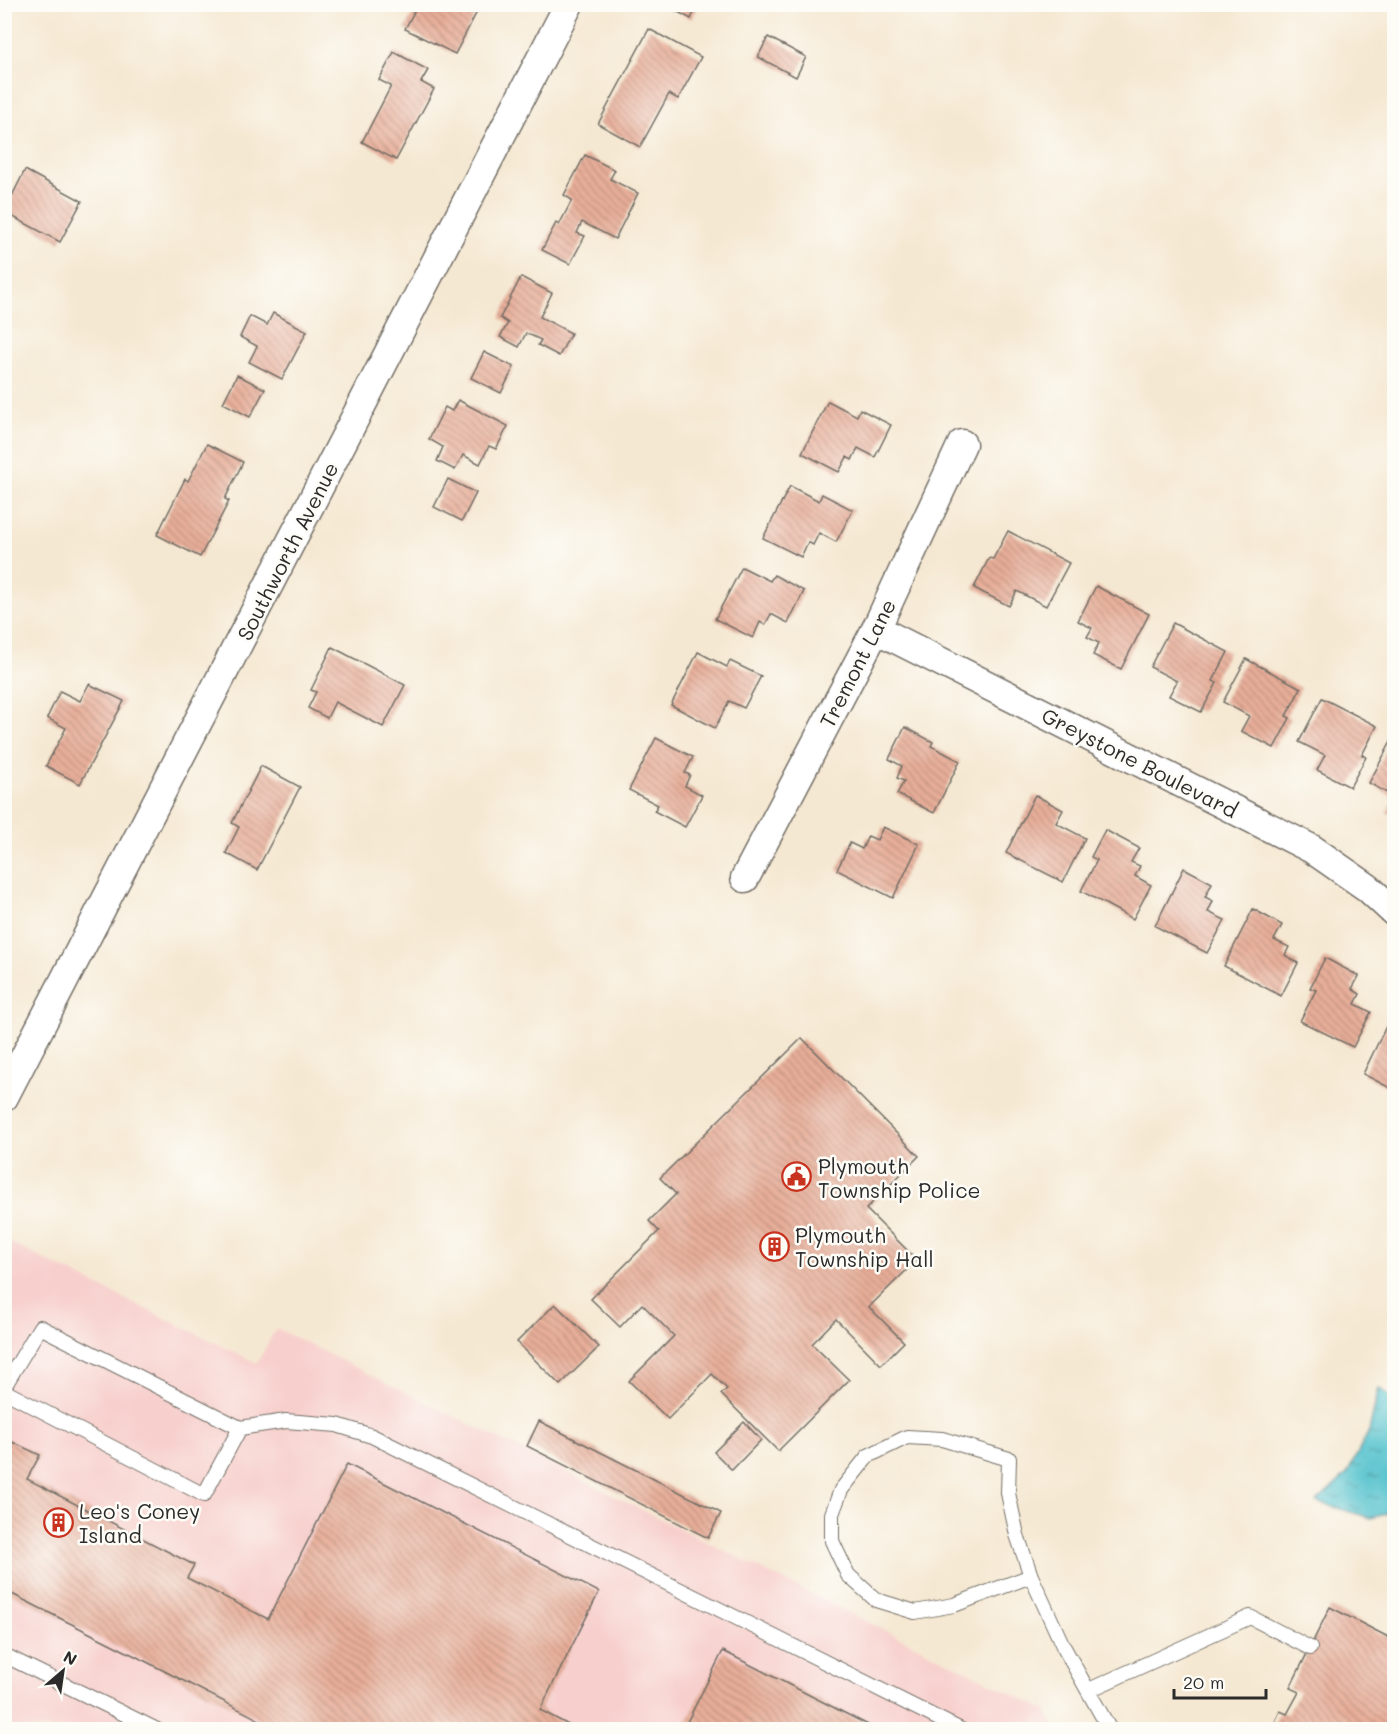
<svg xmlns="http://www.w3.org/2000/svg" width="1399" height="1734" font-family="Mali,sans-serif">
  <defs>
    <pattern id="water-ripples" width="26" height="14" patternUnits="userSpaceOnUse" patternTransform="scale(1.5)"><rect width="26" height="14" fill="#56c3ce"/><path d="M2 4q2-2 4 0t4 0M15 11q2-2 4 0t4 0" fill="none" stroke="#479fa7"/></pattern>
    <pattern id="building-back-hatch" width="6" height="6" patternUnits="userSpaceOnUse" patternTransform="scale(1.5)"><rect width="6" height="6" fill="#e8ae99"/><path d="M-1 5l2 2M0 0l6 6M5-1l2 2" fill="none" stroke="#bc8e7d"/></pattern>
  </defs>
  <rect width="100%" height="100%" fill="#fdfcf7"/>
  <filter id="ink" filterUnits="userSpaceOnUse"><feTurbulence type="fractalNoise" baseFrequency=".0167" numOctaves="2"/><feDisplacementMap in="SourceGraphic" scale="12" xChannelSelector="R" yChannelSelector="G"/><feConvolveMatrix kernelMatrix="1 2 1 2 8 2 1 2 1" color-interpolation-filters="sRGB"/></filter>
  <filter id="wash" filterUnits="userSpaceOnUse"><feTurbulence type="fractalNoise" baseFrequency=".008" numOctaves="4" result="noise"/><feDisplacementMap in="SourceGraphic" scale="24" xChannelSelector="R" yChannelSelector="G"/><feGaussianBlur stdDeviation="1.35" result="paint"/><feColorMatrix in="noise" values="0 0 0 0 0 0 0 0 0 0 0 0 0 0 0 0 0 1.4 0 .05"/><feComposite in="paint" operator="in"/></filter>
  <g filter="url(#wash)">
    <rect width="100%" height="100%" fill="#f5e8d2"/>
    <!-- built -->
    <polygon fill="#f7d0cd" points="4,1240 257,1363 276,1328 1045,1710 1057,1729 5,1729"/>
    <!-- water -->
    <polygon fill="url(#water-ripples)" stroke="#40777c" stroke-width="1.5" points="1379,1388 1394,1400 1394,1512 1371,1518 1317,1502 1347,1474 1369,1431"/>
    <g id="blocks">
      <!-- building -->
      <g fill="url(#building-back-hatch)">
        <polygon points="418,4 481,4 455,54 405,29"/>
        <polygon points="663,4 698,4 691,19"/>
        <polygon points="649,29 701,57 678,99 669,94 640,147 598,124"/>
        <polygon points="768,37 806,57 796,77 758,57"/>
        <polygon points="394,52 428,70 421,82 434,89 396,160 362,142 391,86 379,80"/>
        <polygon points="585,155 615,170 610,179 638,193 615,239 582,222 577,233 585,236 570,264 542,250 556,223 559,225 572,200 564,195"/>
        <polygon points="25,170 82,201 60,242 4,212"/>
        <polygon points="521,277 552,293 540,317 571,333 559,356 538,345 541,340 526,333 519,347 500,337 508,323 500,318"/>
        <polygon points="273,313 307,331 282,379 249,362 257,346 240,337 250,316 267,325"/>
        <polygon points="484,352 514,367 501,393 471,378"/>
        <polygon points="237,375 265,389 250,417 223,403"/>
        <polygon points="458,400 508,426 496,449 489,446 480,464 463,455 455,470 437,461 443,447 429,439 445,407 452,411"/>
        <polygon points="828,401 857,416 860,409 891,425 875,457 858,448 852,460 847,457 839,472 802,453"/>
        <polygon points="207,444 243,462 225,499 229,501 200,557 157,535 185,479 188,481"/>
        <polygon points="448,479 476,493 462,521 434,507"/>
        <polygon points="790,486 819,501 822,494 853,510 836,542 819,533 813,545 808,542 801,557 763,538"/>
        <polygon points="1008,531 1069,563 1046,606 1017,591 1009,606 974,588 989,558 993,559"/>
        <polygon points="742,567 770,581 774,575 804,591 788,623 771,614 765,625 760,622 753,638 715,619"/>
        <polygon points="1096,586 1149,614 1121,669 1093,655 1099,643 1087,637 1092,628 1078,621"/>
        <polygon points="1173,623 1228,652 1213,681 1217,683 1201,712 1169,696 1177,681 1150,667"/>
        <polygon points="332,647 405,685 383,727 335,702 327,718 308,708 316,692 311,690"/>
        <polygon points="698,652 727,667 730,661 761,676 744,708 729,701 715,728 671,705"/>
        <polygon points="1246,659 1301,688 1286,716 1290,718 1274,748 1241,731 1249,716 1223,702"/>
        <polygon points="89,684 124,701 80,784 46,766 66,728 47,718 60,691 80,701"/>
        <polygon points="1322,698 1377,726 1362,755 1366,757 1350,787 1317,770 1325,755 1299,742"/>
        <polygon points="905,727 933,742 931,746 960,761 934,813 897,794 904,781 897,778 902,766 889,759"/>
        <polygon points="656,738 693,757 685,773 690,775 685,786 702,795 685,827 654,811 658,805 629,790"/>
        <polygon points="1392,740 1394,741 1394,797 1369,783"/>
        <polygon points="261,766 300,787 257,870 226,853 239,827 232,823"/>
        <polygon points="1035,795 1063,810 1056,823 1085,838 1063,882 1006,853"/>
        <polygon points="1394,798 1394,816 1387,812"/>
        <polygon points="883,827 919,844 893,898 837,870 850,843 862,849 868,836 877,840"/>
        <polygon points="1105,830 1139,848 1131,862 1140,866 1135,876 1151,885 1133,919 1081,891 1097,860 1091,857"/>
        <polygon points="1184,868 1212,883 1205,897 1213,901 1208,912 1225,920 1207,953 1155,926"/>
        <polygon points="1253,909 1282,925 1274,940 1289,947 1285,955 1298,963 1281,996 1224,966"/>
        <polygon points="1325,958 1359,976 1352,989 1360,994 1355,1004 1371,1012 1353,1047 1300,1021 1316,990 1310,988"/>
        <polygon points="1394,1010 1394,1090 1363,1074"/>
        <polygon points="802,1038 919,1156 866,1209 917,1260 869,1307 904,1342 881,1365 836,1319 812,1344 849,1380 778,1451 721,1394 727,1389 712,1374 668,1419 629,1381 674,1336 642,1304 620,1327 591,1299 659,1231 649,1221 676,1194 660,1178"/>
        <polygon points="555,1304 599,1347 560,1385 517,1342"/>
        <polygon points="539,1421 721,1513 708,1538 527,1446"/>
        <polygon points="744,1422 761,1440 732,1470 714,1452"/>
        <polygon points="4,1438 40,1455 27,1479 194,1565 187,1578 268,1619 347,1464 599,1592 540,1710 578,1730 279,1730 145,1661 4,1590"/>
        <polygon points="1330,1607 1394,1640 1394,1726 1393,1730 1271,1730 1280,1711 1287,1714 1299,1692 1290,1688"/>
        <polygon points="723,1651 878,1730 683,1730"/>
      </g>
    </g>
  </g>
  <g filter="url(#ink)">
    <use href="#blocks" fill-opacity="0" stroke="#726d65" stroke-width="1.5"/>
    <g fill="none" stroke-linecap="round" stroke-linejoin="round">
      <defs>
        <g id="service">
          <polyline points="4,1387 40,1327 240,1428 204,1495 4,1391"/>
          <polyline points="240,1428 286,1421 337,1425 372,1436 961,1730"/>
          <polyline points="1031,1576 954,1605 915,1612 876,1600 848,1575 832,1541 832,1514 841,1490 868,1456 907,1437 942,1439 1009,1459 1008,1493 1017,1535 1031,1576 1063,1646 1110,1730"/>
          <polyline points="4,1655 157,1730"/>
          <polyline points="1089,1690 1250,1617 1310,1648"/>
        </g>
        <g id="minor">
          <polyline points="876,629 1312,849 1368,888 1394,912"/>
          <polyline points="745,878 876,629 962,444"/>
          <polyline points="4,1097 569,4"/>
        </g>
      </defs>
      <!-- service casing -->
      <use href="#service" stroke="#726d65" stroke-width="16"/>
      <!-- minor casing -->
      <use href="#minor" stroke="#726d65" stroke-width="31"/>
      <!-- service -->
      <use href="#service" stroke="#fff" stroke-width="14"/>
      <!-- minor -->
      <use href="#minor" stroke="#fff" stroke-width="28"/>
    </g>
  </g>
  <!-- icons -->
  <defs>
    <symbol id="civic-ring" viewBox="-11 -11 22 22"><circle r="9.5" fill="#fdfcf7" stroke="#c8321e" stroke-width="1.5"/><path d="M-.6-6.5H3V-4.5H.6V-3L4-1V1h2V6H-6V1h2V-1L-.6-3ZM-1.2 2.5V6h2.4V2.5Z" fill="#c8321e"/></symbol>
    <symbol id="building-ring" viewBox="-11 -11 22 22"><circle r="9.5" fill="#fdfcf7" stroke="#c8321e" stroke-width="1.5"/><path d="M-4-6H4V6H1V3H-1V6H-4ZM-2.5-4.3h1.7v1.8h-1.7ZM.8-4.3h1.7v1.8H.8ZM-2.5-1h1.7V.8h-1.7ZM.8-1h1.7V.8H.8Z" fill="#c8321e"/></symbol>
  </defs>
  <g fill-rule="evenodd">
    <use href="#civic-ring" x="780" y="1160" width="33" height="33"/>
    <use href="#building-ring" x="758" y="1230" width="33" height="33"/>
    <use href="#building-ring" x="42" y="1506" width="33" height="33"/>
  </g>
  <g text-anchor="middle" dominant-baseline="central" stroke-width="5" stroke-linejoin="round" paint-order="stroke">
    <!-- street labels -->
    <g font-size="21" fill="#2b2b2b" stroke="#fdfcf7">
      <text transform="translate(287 551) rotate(-63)">Southworth Avenue</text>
      <text transform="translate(857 663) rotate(-63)">Tremont Lane</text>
      <text transform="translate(1140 762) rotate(27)">Greystone Boulevard</text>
    </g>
    <!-- poi labels -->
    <g font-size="21" fill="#2b2b2b" stroke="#fdfcf7" text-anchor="start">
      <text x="818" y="1165">Plymouth<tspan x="818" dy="24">Township Police</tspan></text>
      <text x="795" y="1234">Plymouth<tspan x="795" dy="24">Township Hall</tspan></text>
      <text x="79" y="1510">Leo's Coney<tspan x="79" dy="24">Island</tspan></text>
    </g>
  </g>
  <!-- margin -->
  <rect width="1399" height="1734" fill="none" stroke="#fdfcf7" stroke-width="24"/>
  <!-- north arrow -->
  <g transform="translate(63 1671) rotate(29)" stroke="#fdfcf7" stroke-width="4.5" paint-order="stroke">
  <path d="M0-4.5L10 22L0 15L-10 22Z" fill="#2b2b2b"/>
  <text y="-9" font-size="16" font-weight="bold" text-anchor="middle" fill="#2b2b2b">N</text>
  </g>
  <!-- scale -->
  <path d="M1174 1689v9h92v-9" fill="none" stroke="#2b2b2b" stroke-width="3"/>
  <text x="1183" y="1689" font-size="18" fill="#2b2b2b" stroke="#fdfcf7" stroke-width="4.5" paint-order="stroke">20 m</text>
</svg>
